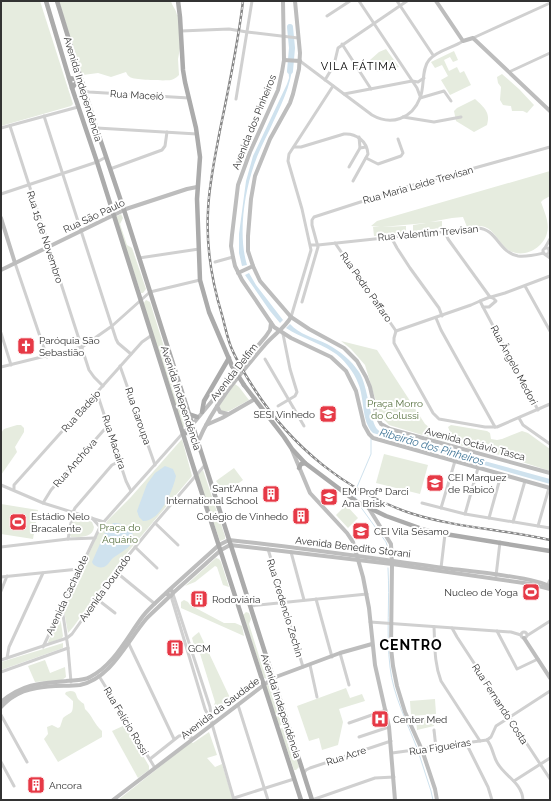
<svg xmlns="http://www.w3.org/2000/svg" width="551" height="801" font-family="Raleway,sans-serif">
  <rect width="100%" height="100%" fill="#fff"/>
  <!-- green -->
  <g fill="#e6ecdf">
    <polygon points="1,1 40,1 73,104 71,106 1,126"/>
    <path d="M59 1H171C172 6 176 9 177 15H179L180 48 178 59 179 75C176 78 174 79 171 80 166 81 133 80 130 77 128 76 127 74 126 72L111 77 98 73 83 75 81 73Z"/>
    <polygon points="386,49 399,67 375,72 375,69 370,60 379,52"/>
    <polygon points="454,51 458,60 453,62 450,57 444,60 449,71 457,67 460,73 464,71 471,85 450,95 441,80 448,76 442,65 435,68 431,62"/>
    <polygon points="502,74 519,89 534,105 527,113 523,111 512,111 511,106 503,105 500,100 501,87 498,83 497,77"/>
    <path d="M475 99C484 107 491 113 487 125L474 132 456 121 454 111 457 108Z"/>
    <path d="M550 171V196L543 200 541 202C544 211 550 223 547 233 543 249 522 260 507 249 499 243 495 231 485 227 480 225 473 227 467 227L463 217 452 218 430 222 442 221V228L413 231V225L426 223 382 227 406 226V233L374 236 373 227H380L371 226 377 221Z"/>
    <polygon points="121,214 123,218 120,224 127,245 132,248 146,289 143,293 141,293 115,217"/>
    <polygon points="146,300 150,302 170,366 167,367 176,396 179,396 188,423 183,428 143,304"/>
    <polygon points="341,341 377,350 425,424 449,443 389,425 380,415 365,365 351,349"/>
    <polygon points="235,384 239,387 249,400 229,411 222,412 219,406"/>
    <polygon points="17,425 21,425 24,428 24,432 15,447 17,452 1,475 1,433 4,429"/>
    <polygon points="451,425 487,431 490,433 491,439 497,440 502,439 522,431 528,433 550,449 550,471 500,455 471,449 457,444 453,439 448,427"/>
    <polygon points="182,439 192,476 121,560 74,626 68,633 64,611 68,598 99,532 108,520 131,497"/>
    <polygon points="384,454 428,465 420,494 376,483"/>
    <polygon points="234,468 243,480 225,493 216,481"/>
    <polygon points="203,470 225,536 225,539 220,541 197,475"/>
    <polygon points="1,504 38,510 33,539 1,534"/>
    <polygon points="346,505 358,518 348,528 336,515"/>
    <path d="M73 515 92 522 94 527C93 538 80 537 71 537L70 536Z"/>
    <polygon points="216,558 219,559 221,562 229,587 223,585 217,567 215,566 195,582 185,586"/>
    <polygon points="184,600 188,602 190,605 224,623 235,623 242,626 244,636 181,608 181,602"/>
    <path d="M246 612 249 613 251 619 249 624 263 669C267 671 269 672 269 677L267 679 264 678 243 615Z"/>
    <polygon points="60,616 63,636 62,638 49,643 48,642"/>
    <polygon points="199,632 232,702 218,715 215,715 213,709 215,702 197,644 194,645 192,638 194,636"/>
    <polygon points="63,643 63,648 1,670 1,662"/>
    <polygon points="45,660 50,673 65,667 66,677 62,680 35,682 28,666"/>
    <polygon points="272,682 279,706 278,709 283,724 279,726 266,686"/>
    <polygon points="346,688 350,698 362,694 365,701 339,709 343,722 338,745 322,750 319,738 309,741 297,706"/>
    <path d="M70 691C78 691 75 696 79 700 81 702 83 703 84 704L85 709C92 715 94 724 102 731V737L58 762 44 739 48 734 47 727 52 725 58 728 60 727 63 718C72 711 73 715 73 701L65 694 66 692Z"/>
    <polygon points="435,699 436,714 411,716 410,701"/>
    <polygon points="434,717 434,726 417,730 416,718"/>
    <polygon points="125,725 149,766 149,770 138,778 112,731"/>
    <polygon points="284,727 290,749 294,751 299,767 296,770 294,770 280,729"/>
    <polygon points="209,732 217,755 207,758 215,767 222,764 233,800 118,800 191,742 193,743"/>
  </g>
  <!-- water -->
  <g fill="#cfe2ee">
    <path d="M288 63H293C291 87 280 107 270 129 264 141 258 153 254 165 244 194 238 236 247 265L242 266 239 253V234L246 181 253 156 287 84 289 78Z"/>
    <polygon points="249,273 256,285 283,320 280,323 270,311 245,275"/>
    <path d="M290 324C299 334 314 338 327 344 340 351 351 360 359 372 368 385 370 423 378 430 381 433 386 434 389 435L550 479V484L373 433C361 421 365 399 358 383 354 372 343 358 333 352 318 342 301 338 286 328Z"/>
    <path d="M165 466 173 469 176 476C173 490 160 522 143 521L139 517 137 511 147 484 155 473Z"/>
    <path d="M113 523C120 523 123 524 128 528 143 542 124 550 113 558 110 560 109 565 104 567 100 568 96 567 93 564L92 562 106 530Z"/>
  </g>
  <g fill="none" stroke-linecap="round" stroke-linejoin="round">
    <!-- stream -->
    <g stroke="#cfe2ee" stroke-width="1">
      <polyline points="356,499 354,494 371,454 371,437"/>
      <polyline points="360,506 386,542 388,548"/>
      <path d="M388 568C390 601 386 634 390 667 393 695 407 722 417 748"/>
      <polyline points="418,751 431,791 433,800"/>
    </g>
    <!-- river -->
    <polyline stroke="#cfe2ee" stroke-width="6" points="290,71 292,48 290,27"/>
    <!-- street -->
    <g stroke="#d0d0d0" stroke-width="3">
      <polyline points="359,1 417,88 420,96"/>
      <polyline points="397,1 433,55"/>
      <polyline points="327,16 350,1"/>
      <polyline points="181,31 229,29 247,32 298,38"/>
      <polyline points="473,38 550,3"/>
      <polyline points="342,44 371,89"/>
      <path d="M300 61 372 115C391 126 412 119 420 98 425 87 421 69 429 60 437 50 453 48 463 41"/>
      <polyline points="509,72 550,53"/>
      <polyline points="325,80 334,65 338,48 407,1"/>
      <polyline points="85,91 89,92 189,98"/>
      <polyline points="344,94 412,81 418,82 424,78"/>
      <polyline points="420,98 444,91 451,101"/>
      <polyline points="236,99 252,1"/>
      <polyline points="44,116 116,339 118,343 131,354"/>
      <polyline points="403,117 434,122 461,117"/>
      <polyline points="10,126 89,370 94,377 103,386"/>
      <polyline points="1,128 78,107"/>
      <polyline points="97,128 197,134"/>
      <polyline points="359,137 360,148"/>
      <path d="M294 147H301L344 134C356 133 367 141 368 154L353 181"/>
      <polyline points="366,158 378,164 401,156 403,153 398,139"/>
      <polyline points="349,167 360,148 366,147"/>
      <polyline points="110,169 162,150 165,146 167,132"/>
      <polyline points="1,194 97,162 106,157"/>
      <polyline points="445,232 448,239 490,297"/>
      <polyline points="391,237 397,248 410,268 439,308 442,316"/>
      <polyline points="335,243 396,331"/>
      <path d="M311 245H318L478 228C497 229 499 253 518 256 527 257 535 255 544 253"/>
      <polyline points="545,248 550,239"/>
      <polyline points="547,254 549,253 549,250 548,248 545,248 543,250 543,253 550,258"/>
      <polyline points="139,258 199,249"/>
      <polyline points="215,262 233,257"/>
      <polyline points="15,263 47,357"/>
      <polyline points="525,286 550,331"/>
      <polygon points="490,297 493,298 496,301 489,307 483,307 480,301"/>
      <polyline points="491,297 505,293 550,276"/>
      <polyline points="302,302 318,247 312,225 312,220 314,217 410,186 550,147"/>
      <polyline points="483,307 538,410"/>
      <polyline points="291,317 311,250 302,209 288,161 289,154 333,86"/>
      <polyline points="436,318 441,330 495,427"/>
      <polyline points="396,331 394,338 394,343 433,413 439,419 485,427 497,427 550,404"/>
      <polyline points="396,331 471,305 480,301"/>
      <polyline points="1,333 11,365"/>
      <polyline points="265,359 304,426"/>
      <polyline points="120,366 155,465"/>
      <polyline points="1,367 82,347 112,326 150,292 200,280"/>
      <polyline points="97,393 126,481 131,491"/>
      <polyline points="278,406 295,396 297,392 290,369 283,334"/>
      <polyline points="519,418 523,425 550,444"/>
      <polyline points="1,485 43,503 104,522"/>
      <polyline points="14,489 14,485 142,342 152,335"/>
      <polyline points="43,503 51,490 103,431 109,426"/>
      <polyline points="422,503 465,514 550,528"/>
      <polyline points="441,508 455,461"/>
      <polyline points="465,514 478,468"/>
      <polyline points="92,518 100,527"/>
      <polyline points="489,518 501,475"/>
      <polyline points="513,522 525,481"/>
      <polyline points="155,523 178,545"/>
      <polyline points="538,526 549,488"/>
      <polyline points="68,539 73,512 75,508 112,465 120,461"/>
      <polyline points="1,547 68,539 95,538"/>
      <polyline points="135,547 157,568"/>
      <polyline points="268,549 303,667"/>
      <polyline points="291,552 304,600"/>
      <polyline points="441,568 445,534"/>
      <polyline points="116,572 155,604"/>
      <polyline points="496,576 500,542"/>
      <polyline points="1,577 79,569"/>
      <polyline points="548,584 550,580"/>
      <polyline points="1,591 7,576"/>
      <polyline points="173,594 210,707 212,722"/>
      <polyline points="171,596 205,709 212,724 234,800"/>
      <polyline points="97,599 115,613"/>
      <polyline points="316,599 332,657"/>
      <polyline points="250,606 367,594"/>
      <polyline points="62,608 68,648 71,682"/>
      <polyline points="370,622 511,632 521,635"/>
      <path d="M434 627C435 645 434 663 441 681L480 741"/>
      <polyline points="452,628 457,637 550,779"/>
      <polyline points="497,631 517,669 538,659"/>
      <circle cx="524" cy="635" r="3"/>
      <polyline points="528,635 550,621"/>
      <polyline points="128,642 174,739"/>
      <polyline points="43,647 101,525 183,433"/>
      <polyline points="340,653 349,685"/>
      <polyline points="7,658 9,647 43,573"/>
      <polyline points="1,660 67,638 72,634 123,562 155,523 205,465"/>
      <polyline points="310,665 317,697"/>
      <polyline points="1,672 68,648"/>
      <polyline points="99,676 155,768"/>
      <polyline points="238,705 268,800"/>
      <polyline points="1,715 27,762"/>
      <polyline points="349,723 386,710"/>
      <polyline points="434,730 436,748"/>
      <polyline points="359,737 389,727"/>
      <polyline points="487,740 491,737 496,726 550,691"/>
      <path d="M487 740C493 747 493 757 498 764 506 777 522 783 523 800"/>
      <polyline points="466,743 488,787 492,800"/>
      <polyline points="392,753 487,740"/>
      <polyline points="150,759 179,736 184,735 192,738"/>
      <polyline points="1,762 14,786"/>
      <polyline points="304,773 306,770 310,768 391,741"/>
      <polyline points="514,781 550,758"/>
      <polyline points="234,798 294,779"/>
      <polyline points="312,800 375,778 394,777"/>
    </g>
    <!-- secondary -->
    <g stroke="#bdbdbd" stroke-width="4">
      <polyline points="283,1 284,60 282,72 278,90 250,152 238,185 232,235 231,246 233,257 235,266 242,280 274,327 291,338 331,357 346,371 356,391 364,425 369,434 373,438 550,488"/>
      <polyline points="295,1 300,53 299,69 293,94 290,103 270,139 255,176 251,199 248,236 248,251 253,266 260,281 291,317 309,329 344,348 357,361 366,377 370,387 377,417 381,424 390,429 550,473"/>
      <polyline points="436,1 463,41 473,38 550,111"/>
      <polyline points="284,60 300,61"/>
      <polyline points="1,218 15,263"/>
      <polyline points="1,270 126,209 187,189 197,187"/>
      <polyline points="238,273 253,266"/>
      <polyline points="217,406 220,412 228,414"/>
      <polyline points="206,425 222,418 255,399"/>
      <polyline points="183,433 192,425 266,336 270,330 271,323"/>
      <path d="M198 442C213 406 238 376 264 346 272 336 285 328 291 317"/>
      <polyline points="292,450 310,493 347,533 353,542 363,577 369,608 375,665 389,727 395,800"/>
      <polyline points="368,507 391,544 392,564 391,648 393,666 397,686 405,712 422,750 435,789 437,800"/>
      <path d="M170 590 172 591 173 593 171 596 167 594 168 591 219 545 229 540C304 548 378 559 452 569 469 571 541 578 550 587"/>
      <polyline points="173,593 221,550 230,545 392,564 531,584 550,589"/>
      <polyline points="524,638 550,678"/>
      <path d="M1 702C22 684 40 683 66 681 74 680 83 681 90 677 114 665 127 637 143 616 150 607 159 600 167 592"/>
      <path d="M1 707C5 703 9 699 13 697 31 684 59 687 80 685 112 678 127 641 147 618 154 611 162 604 170 596"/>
      <polyline points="113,800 273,678 340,653 372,644"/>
    </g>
    <!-- primary -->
    <g stroke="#ababab" stroke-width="4.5">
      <polyline points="46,1 72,88 97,162 196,475 301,800"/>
      <polyline points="57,1 94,121 124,210 312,800"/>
      <polyline points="178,1 180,17 183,70 185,82 196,128 200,157 197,199 200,280 209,312 232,366"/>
      <polyline points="69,78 75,79 80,74"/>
      <polyline points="72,88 76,83 83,84"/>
      <polyline points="244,385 284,437 292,449 305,463 357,502 386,516 425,530 445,534 550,551"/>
      <polyline points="202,412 204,401 229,358"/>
      <polyline points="188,414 197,417"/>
      <polyline points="183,433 190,433 194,437"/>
      <polyline points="299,468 301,464 305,463"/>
    </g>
    <defs>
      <path id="rail" d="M243 1C238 44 229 87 220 130 215 157 209 184 208 211 206 246 212 282 222 315 225 326 227 337 231 347 237 362 246 376 255 390 292 447 346 491 410 513 456 528 504 529 550 540"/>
    </defs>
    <!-- rail casing -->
    <use href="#rail" stroke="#888" stroke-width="2.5"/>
    <!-- rail -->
    <use href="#rail" stroke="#fff" stroke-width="1" stroke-dasharray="3" stroke-linecap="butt"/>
    <!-- primary-bridge -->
    <polyline stroke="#ababab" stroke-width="4.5" points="232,366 244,385"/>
  </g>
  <!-- icons -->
  <defs>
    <symbol id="church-square" viewBox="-11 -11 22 22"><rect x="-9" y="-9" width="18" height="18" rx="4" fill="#e63946" stroke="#fff"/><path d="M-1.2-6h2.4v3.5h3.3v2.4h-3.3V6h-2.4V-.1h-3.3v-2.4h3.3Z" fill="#fff"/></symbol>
    <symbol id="school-square" viewBox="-11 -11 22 22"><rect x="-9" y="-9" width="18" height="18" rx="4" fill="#e63946" stroke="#fff"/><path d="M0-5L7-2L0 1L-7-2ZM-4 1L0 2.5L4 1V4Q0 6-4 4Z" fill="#fff"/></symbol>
    <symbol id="building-square" viewBox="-11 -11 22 22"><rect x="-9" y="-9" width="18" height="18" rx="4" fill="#e63946" stroke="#fff"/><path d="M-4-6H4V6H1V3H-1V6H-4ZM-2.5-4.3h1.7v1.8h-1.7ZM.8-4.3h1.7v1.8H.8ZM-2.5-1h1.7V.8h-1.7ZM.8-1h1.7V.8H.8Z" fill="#fff"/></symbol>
    <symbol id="stadium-square" viewBox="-11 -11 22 22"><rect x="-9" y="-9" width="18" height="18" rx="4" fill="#e63946" stroke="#fff"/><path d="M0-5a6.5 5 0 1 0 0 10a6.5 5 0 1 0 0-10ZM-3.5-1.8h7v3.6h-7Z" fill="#fff"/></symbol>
    <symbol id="hospital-square" viewBox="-11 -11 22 22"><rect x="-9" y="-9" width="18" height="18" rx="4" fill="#e63946" stroke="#fff"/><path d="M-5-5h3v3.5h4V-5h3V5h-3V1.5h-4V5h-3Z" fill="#fff"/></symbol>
  </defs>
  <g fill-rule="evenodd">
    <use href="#church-square" x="16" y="336" width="20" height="20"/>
    <use href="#school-square" x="318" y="404" width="20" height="20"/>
    <use href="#school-square" x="425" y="473" width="20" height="20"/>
    <use href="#building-square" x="261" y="484" width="20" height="20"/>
    <use href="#school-square" x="319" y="487" width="20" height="20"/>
    <use href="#building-square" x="291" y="506" width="20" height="20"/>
    <use href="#stadium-square" x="8" y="512" width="20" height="20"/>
    <use href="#school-square" x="351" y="521" width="20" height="20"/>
    <use href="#stadium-square" x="521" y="582" width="20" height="20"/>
    <use href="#building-square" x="189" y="589" width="20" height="20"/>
    <use href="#building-square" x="165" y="638" width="20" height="20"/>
    <use href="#hospital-square" x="370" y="709" width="20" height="20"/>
    <use href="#building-square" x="26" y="775" width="20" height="20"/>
  </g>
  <g text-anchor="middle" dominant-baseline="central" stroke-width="4" stroke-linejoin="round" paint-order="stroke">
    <!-- street labels -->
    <g font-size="10" fill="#333" stroke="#fff">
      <text transform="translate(83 89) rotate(73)">Avenida Independência</text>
      <text transform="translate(137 95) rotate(3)">Rua Maceió</text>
      <text transform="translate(254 122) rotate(-68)">Avenida dos Pinheiros</text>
      <text transform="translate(418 185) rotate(-16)">Rua Maria Leide Trevisan</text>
      <text transform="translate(94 216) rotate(-25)">Rua São Paulo</text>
      <text transform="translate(428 233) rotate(-5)">Rua Valentim Trevisan</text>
      <text transform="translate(45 237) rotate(72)">Rua 15 de Novembro</text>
      <text transform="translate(366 287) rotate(55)">Rua Pedro Paffaro</text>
      <text transform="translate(514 365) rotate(62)">Rua Ângelo Medori</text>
      <text transform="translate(234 372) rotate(-52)">Avenida Delfim</text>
      <text transform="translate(181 398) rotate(72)">Avenida Independência</text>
      <text transform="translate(81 411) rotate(-48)">Rua Badejo</text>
      <text transform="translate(138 416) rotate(71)">Rua Garoupa</text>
      <text transform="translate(114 442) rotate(72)">Rua Macaira</text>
      <text transform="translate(475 444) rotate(15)">Avenida Octávio Tasca</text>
      <text transform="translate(75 463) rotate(-49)">Rua Anchôva</text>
      <text transform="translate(353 547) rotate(7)">Avenida Benedito Storani</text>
      <text transform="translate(105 588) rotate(-54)">Avenida Dourado</text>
      <text transform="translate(67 595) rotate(-65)">Avenida Cachalote</text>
      <text transform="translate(285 608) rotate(73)">Rua Credencio Zechin</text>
      <text transform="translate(500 704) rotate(57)">Rua Fernando Costa</text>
      <text transform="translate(281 706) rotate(72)">Avenida Independência</text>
      <text transform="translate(220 708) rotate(-37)">Avenida da Saudade</text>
      <text transform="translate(126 721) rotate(59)">Rua Felício Rossi</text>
      <text transform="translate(440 747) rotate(-9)">Rua Figueiras</text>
      <text transform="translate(346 756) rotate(-18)">Rua Acre</text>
    </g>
    <!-- poi labels -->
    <g font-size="10" fill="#333" stroke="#fff" text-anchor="start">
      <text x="39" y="340">Paróquia São<tspan x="39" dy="12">Sebastião</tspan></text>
      <text x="315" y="414" text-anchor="end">SESI Vinhedo</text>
      <text x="448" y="477">CEI Marquez<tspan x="448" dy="12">de Rabicó</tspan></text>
      <text x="258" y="488" text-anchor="end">Sant'Anna<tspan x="258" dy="12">International School</tspan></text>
      <text x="342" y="491">EM Profª Darci<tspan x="342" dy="12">Ana Brisk</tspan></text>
      <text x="31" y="516">Estádio Nelo<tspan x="31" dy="12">Bracalente</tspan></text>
      <text x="288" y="516" text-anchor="end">Colégio de Vinhedo</text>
      <text x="374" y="531">CEI Vila Sésamo</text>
      <text x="518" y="592" text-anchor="end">Nucleo de Yoga</text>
      <text x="212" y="599">Rodoviária</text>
      <text x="188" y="648">GCM</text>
      <text x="393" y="719">Center Med</text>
      <text x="49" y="785">Ancora</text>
    </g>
    <!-- park labels -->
    <g font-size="10" fill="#56703f" stroke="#fff">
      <text x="395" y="403">Praça Morro<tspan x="395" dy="12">do Colussi</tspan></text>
      <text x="120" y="527">Praça do<tspan x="120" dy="12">Aquário</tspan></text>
    </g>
    <!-- neighbourhood labels -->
    <g font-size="11" letter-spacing="1" fill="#000" stroke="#fff">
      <text x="359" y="66">VILA FÁTIMA</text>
    </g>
    <!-- water labels -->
    <g font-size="11" font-style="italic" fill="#3f7597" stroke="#fff">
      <text transform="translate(432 447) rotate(16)">Ribeirão dos Pinheiros</text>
    </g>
    <!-- district labels -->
    <g font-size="14" font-weight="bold" letter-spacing="1" fill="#000" stroke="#fff">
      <text x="411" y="645">CENTRO</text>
    </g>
  </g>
  <!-- border -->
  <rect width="551" height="801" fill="none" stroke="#333333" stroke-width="4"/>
</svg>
